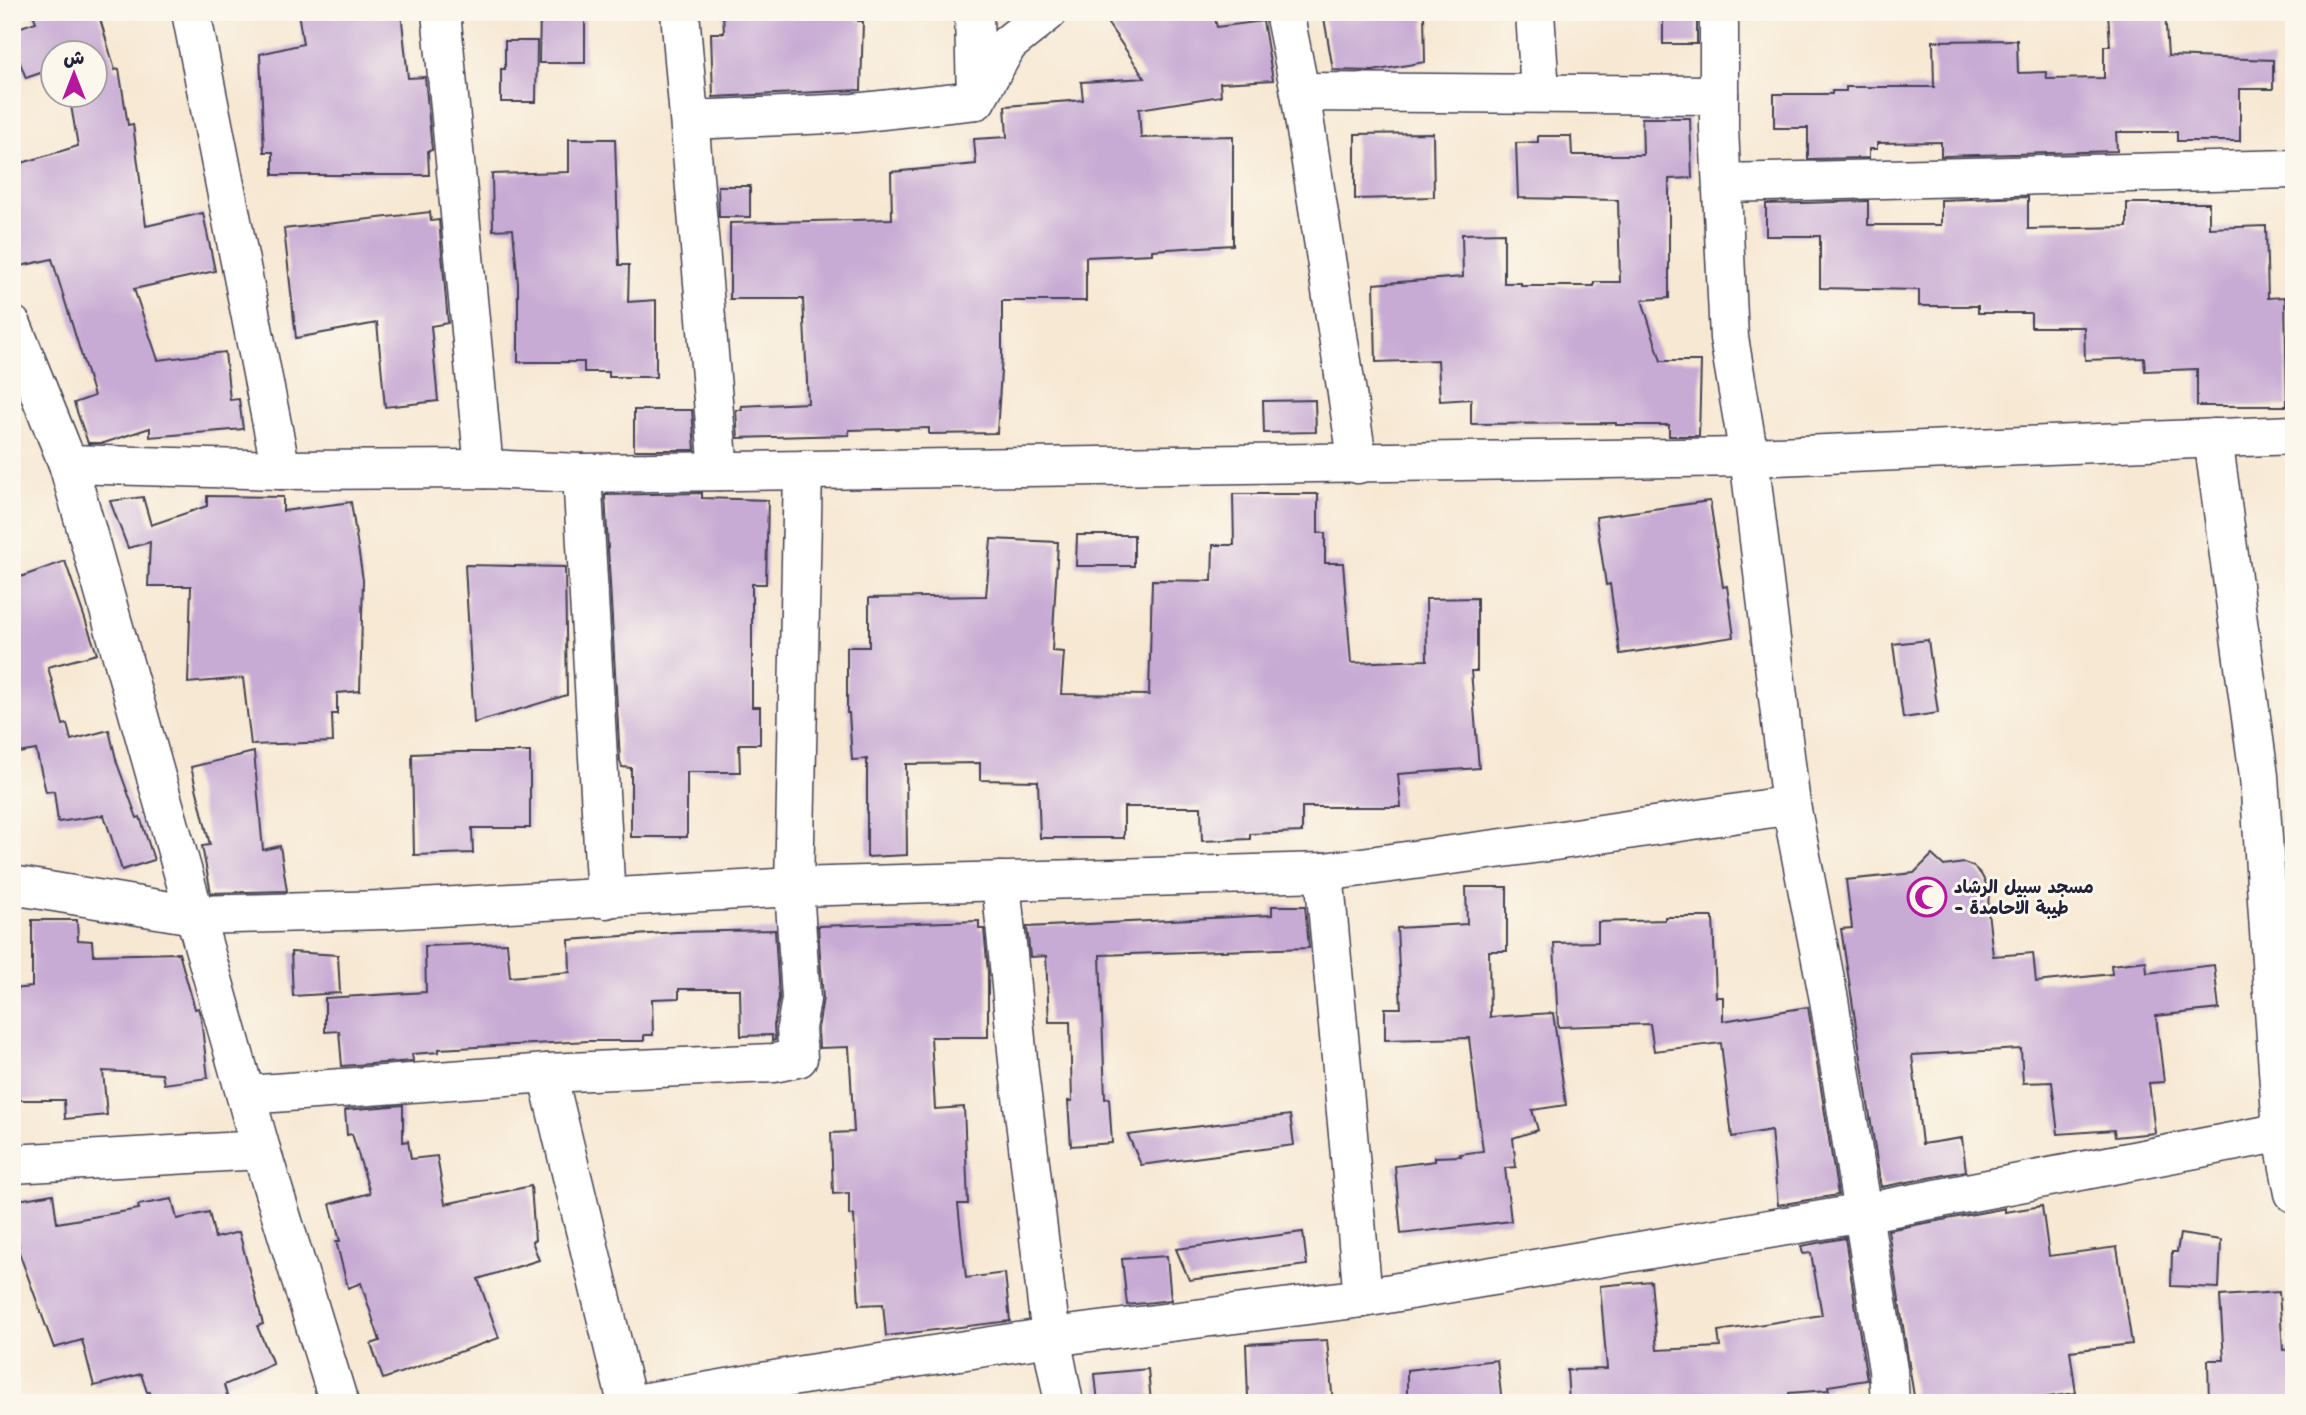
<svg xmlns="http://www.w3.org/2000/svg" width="2306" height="1415" font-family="'Shantell Sans','Playpen Sans Arabic',sans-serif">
  <rect width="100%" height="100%" fill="#fbf7ec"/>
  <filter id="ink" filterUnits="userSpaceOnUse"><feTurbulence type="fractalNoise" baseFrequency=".0143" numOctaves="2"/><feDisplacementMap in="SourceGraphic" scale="14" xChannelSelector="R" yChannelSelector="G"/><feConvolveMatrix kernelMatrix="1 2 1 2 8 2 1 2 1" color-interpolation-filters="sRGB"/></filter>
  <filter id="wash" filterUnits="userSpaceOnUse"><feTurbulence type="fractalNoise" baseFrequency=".00686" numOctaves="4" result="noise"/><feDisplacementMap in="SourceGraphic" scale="28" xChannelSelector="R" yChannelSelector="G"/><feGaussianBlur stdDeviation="1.57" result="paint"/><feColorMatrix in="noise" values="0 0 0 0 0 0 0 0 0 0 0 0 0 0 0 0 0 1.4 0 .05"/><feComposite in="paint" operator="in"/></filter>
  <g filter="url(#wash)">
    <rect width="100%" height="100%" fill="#f7e8d3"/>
    <g id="blocks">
      <!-- building -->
      <g fill="#c8abd4">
        <polygon points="32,12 98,12 115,70 119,69 128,125 133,124 146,226 203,213 215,271 134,289 158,360 225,352 230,400 239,399 243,429 150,437 150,428 104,443 88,443 74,403 94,396 52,259 12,268 12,166 78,146 69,94 94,94 94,52 52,52 52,69 26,78 12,42 12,30 36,22"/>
        <polygon points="298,12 401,12 408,78 425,77 432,150 428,151 429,175 273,175 273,152 264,152 260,54 303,44"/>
        <polygon points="723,12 858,12 858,21 863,21 861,90 713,97 711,33 724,33"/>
        <polygon points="1100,12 1213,12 1217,27 1263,21 1273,80 1220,83 1221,96 1139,109 1141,138 1233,136 1233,245 1152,250 1152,254 1086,257 1086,301 1002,301 1002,355 997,433 929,434 929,428 849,430 849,435 738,438 736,410 742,410 741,406 808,403 803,299 730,299 730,223 892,219 891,172 976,164 974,139 1007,137 1005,106 1083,100 1081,82 1145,78"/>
        <polygon points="1323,12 1424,12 1425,62 1373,71 1333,70"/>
        <polygon points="1697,12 1697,44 1663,44 1663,13"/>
        <polygon points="2108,12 2165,12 2168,56 2273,60 2273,89 2240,89 2240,141 2177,141 2177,132 2116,132 2117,151 1941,156 1941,142 1877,143 1877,149 1869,149 1869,158 1808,159 1808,128 1774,128 1774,94 1832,94 1832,91 1846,91 1846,87 1934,87 1933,41 2017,40 2018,73 2046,72 2047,79 2104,78 2104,46 2110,46"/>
        <polygon points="540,13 585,13 585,63 539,63"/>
        <polygon points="505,41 537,41 536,102 501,102 501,69 505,69"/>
        <polygon points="1642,118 1690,118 1692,178 1669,179 1669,298 1642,300 1661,361 1701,361 1699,436 1669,436 1669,425 1616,425 1616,423 1471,424 1471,399 1440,401 1438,360 1376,362 1374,284 1463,277 1462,234 1504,233 1504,283 1521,283 1521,286 1594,286 1594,282 1620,282 1618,200 1518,198 1516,143 1538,142 1538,136 1571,136 1572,155 1643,155"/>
        <polygon points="1433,133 1434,197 1355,199 1355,134"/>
        <polygon points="569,139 615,139 619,265 629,265 628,302 656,300 656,377 609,377 609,372 584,372 584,362 518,362 518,284 513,229 493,230 492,174 569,172"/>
        <polygon points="718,186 750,186 750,217 719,217"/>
        <polygon points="2028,197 2028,229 2127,227 2127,203 2209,203 2209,228 2266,226 2268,298 2285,297 2287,406 2197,406 2197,369 2145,371 2144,358 2085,360 2084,327 2031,327 2031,313 1978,313 1978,306 1919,306 1919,290 1820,288 1820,236 1766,236 1766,204 1868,201 1868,225 1941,225 1941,200"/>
        <polygon points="430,212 431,221 439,220 448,323 431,326 438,401 385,407 377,323 296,338 284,229"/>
        <polygon points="1315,400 1316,432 1264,433 1263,401"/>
        <polygon points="634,410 692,410 695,450 634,450"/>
        <polygon points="702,493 702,498 768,500 766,584 752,584 752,707 760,707 760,744 739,744 740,772 687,772 687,837 631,837 631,768 622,767 620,761 605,495"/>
        <polygon points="1233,494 1318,494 1318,533 1325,533 1325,563 1343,563 1351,663 1427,660 1426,599 1477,598 1477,671 1471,671 1479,768 1398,774 1401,807 1302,807 1302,832 1250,834 1250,839 1202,841 1201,807 1124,807 1124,838 1040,838 1038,781 980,780 980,763 906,764 907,855 867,857 867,759 852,760 849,713 847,713 847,647 869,647 869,598 986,596 991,539 1058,542 1052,651 1064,652 1061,694 1149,695 1152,580 1212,581 1213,545 1234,545"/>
        <polygon points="207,496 283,497 283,511 351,502 363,580 360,691 337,693 337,714 332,714 333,742 251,745 243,678 188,683 191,586 148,586 150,542 128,548 110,501 143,497 151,525 207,506"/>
        <polygon points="1710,501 1723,587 1727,586 1734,637 1620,654 1610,584 1606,585 1596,517"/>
        <polygon points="1077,535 1134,535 1134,566 1076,566"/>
        <polygon points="65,561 97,654 48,667 63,725 67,724 71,740 109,730 117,763 137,818 140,817 154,860 122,870 104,815 58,822 54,791 46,792 36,750 12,754 12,580"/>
        <polygon points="465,565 565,567 567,695 474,723"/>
        <polygon points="1928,640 1938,713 1903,718 1893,644"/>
        <polygon points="254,752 263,850 280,846 287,891 211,893 202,846 210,845 191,767"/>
        <polygon points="460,752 530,752 530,828 472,828 473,853 414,855 412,754"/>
        <polygon points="1932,855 1944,866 1964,863 1974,867 1981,874 1989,889 1988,911 1993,956 2033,953 2036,982 2112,974 2111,965 2146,961 2147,973 2214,965 2219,1009 2156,1016 2164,1082 2149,1083 2155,1133 2115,1137 2114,1130 2058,1134 2052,1082 2023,1083 2021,1049 1912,1055 1922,1144 1962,1138 1966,1171 1881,1187 1841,929 1852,928 1846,880 1914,873"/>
        <polygon points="1466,887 1507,887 1507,951 1489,951 1490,1017 1553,1013 1566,1105 1532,1110 1538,1130 1513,1138 1516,1167 1505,1168 1511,1221 1401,1234 1395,1166 1435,1161 1435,1157 1461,1156 1460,1154 1483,1151 1469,1038 1385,1040 1385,1008 1401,1008 1397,928 1467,924"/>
        <polygon points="1272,906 1305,906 1309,948 1100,955 1105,1099 1109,1098 1112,1143 1071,1146 1068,1101 1072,1101 1070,1022 1049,1022 1046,956 1030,957 1027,927 1272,915"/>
        <polygon points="1665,917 1713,917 1716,997 1723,997 1723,1021 1808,1007 1838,1195 1778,1205 1771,1130 1732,1137 1721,1043 1654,1051 1650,1024 1558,1027 1554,943 1598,942 1598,922 1665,920"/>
        <polygon points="32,920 77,920 78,940 92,941 93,955 179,953 195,1009 198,1008 201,1018 208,1078 164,1084 162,1074 103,1071 107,1115 65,1119 64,1100 12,1100 12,989 32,987"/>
        <polygon points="979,921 979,929 984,929 988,972 988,1037 931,1037 935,1109 964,1107 968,1204 958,1204 966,1278 1005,1273 1010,1321 886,1336 883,1304 859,1305 854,1215 849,1215 849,1193 833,1194 831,1133 854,1132 849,1047 819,1048 818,1029 823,998 818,926"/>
        <polygon points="775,930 779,998 774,1025 775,1040 772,1041 772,1035 741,1036 740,989 679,989 679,998 652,999 653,1035 644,1035 644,1041 589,1041 439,1049 439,1052 412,1054 413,1061 342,1066 339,1031 325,1032 325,998 426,992 425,946 507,943 510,977 570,972 569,940 676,932"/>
        <polygon points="291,952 338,955 340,993 293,996"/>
        <polygon points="403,1105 403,1142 408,1141 411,1159 437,1156 445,1204 531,1186 535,1240 532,1241 539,1260 478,1279 499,1338 383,1379 371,1344 380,1341 361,1283 348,1288 336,1241 340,1241 330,1204 370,1193 352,1134 347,1135 345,1110"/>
        <polygon points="1290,1115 1294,1145 1141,1165 1128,1135"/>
        <polygon points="53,1194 57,1223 139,1209 138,1205 172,1199 177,1219 209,1212 215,1238 239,1232 263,1324 257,1326 273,1364 224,1385 229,1403 153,1403 150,1392 147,1392 141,1374 94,1386 82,1340 54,1348 17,1247 19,1246 12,1218 12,1201"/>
        <polygon points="2042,1206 2049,1256 2117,1247 2132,1344 2070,1351 2076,1393 2007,1403 1915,1403 1888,1230 2001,1209 2005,1208 2005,1212"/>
        <polygon points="1303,1232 1307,1265 1189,1280 1176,1249"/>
        <polygon points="2180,1234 2221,1240 2219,1288 2171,1286 2172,1252 2177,1252"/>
        <polygon points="1845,1238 1867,1380 1828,1386 1829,1390 1789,1393 1790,1403 1569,1403 1567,1370 1607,1369 1600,1286 1651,1281 1657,1350 1720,1347 1718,1331 1822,1315 1811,1253 1803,1254 1801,1246"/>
        <polygon points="1167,1256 1171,1300 1127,1305 1122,1259"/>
        <polygon points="2279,1292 2283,1350 2294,1349 2294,1400 2209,1403 2208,1360 2224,1360 2220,1296"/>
        <polygon points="1327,1340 1333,1403 1252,1403 1252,1397 1248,1397 1246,1344"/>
        <polygon points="1497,1360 1502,1403 1407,1403 1407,1370"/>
        <polygon points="1148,1369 1151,1403 1098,1403 1095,1374"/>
      </g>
    </g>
  </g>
  <g filter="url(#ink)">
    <use href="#blocks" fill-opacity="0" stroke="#424052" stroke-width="2"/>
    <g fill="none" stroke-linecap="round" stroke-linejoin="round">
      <defs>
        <g id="minor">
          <polyline points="191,12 281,470"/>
          <polyline points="441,12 484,469"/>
          <polyline points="680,12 719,471"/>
          <polyline points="974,12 976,100"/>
          <polyline points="1284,12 1300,92 1358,464"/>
          <polyline points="1535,12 1540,93"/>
          <polyline points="1719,12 1719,128 1729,338 1749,457 1791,805 1829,1000 1888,1370 1890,1403"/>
          <polyline points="1300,92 1719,95"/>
          <polyline points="690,120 854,113 976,100 1008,44 1048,12"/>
          <polyline points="1722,183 2294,169"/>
          <polyline points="12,325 68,464 261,1150 339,1403"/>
          <polyline points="2213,438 2259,776 2282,1132 2294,1193"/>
          <polyline points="68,464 281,470 484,469 582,473 1749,457 2294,435"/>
          <polyline points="582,473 606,899"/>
          <polyline points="1324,872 1363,1298"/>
          <polyline points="1001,881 1019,1071 1051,1337 1064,1403"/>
          <polyline points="12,885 194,915 385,910 794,887 1324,872 1555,841 1791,805"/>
          <polyline points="547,1073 627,1403"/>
          <polyline points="246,1095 547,1073 774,1063 798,1058 796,1028 801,999 794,887 803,470"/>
          <polyline points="12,1164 261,1150"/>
          <polyline points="641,1403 803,1375 1051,1337 1363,1298 1863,1213 2294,1130"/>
        </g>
      </defs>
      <!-- minor casing -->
      <use href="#minor" stroke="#424052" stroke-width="41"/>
      <!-- minor -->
      <use href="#minor" stroke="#fff" stroke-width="38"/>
    </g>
  </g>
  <!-- icons -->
  <defs>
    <symbol id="mosque-ring" viewBox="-11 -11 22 22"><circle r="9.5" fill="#fbf7ec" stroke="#b5179e" stroke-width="1.5"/><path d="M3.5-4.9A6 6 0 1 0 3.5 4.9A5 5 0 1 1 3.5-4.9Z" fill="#b5179e"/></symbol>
  </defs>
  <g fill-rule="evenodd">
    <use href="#mosque-ring" x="1905" y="875" width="44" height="44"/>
  </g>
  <g text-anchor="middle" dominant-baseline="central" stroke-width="6" stroke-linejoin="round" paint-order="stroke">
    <!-- poi labels -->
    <g font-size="18" font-weight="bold" fill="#22223b" stroke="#fbf7ec" text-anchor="start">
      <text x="1954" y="887">مسجد سبيل الرشاد<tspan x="1954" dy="21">- طيبة الاحامدة</tspan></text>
    </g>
  </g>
  <!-- margin -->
  <rect width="2306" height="1415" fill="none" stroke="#fbf7ec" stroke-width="42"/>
  <!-- north arrow -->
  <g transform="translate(74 74)"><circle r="33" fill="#fbf7ec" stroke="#a4a2a5" stroke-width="2"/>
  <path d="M0-5L12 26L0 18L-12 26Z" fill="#b5179e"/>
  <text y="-10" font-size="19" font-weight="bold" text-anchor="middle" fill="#22223b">ش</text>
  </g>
</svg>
